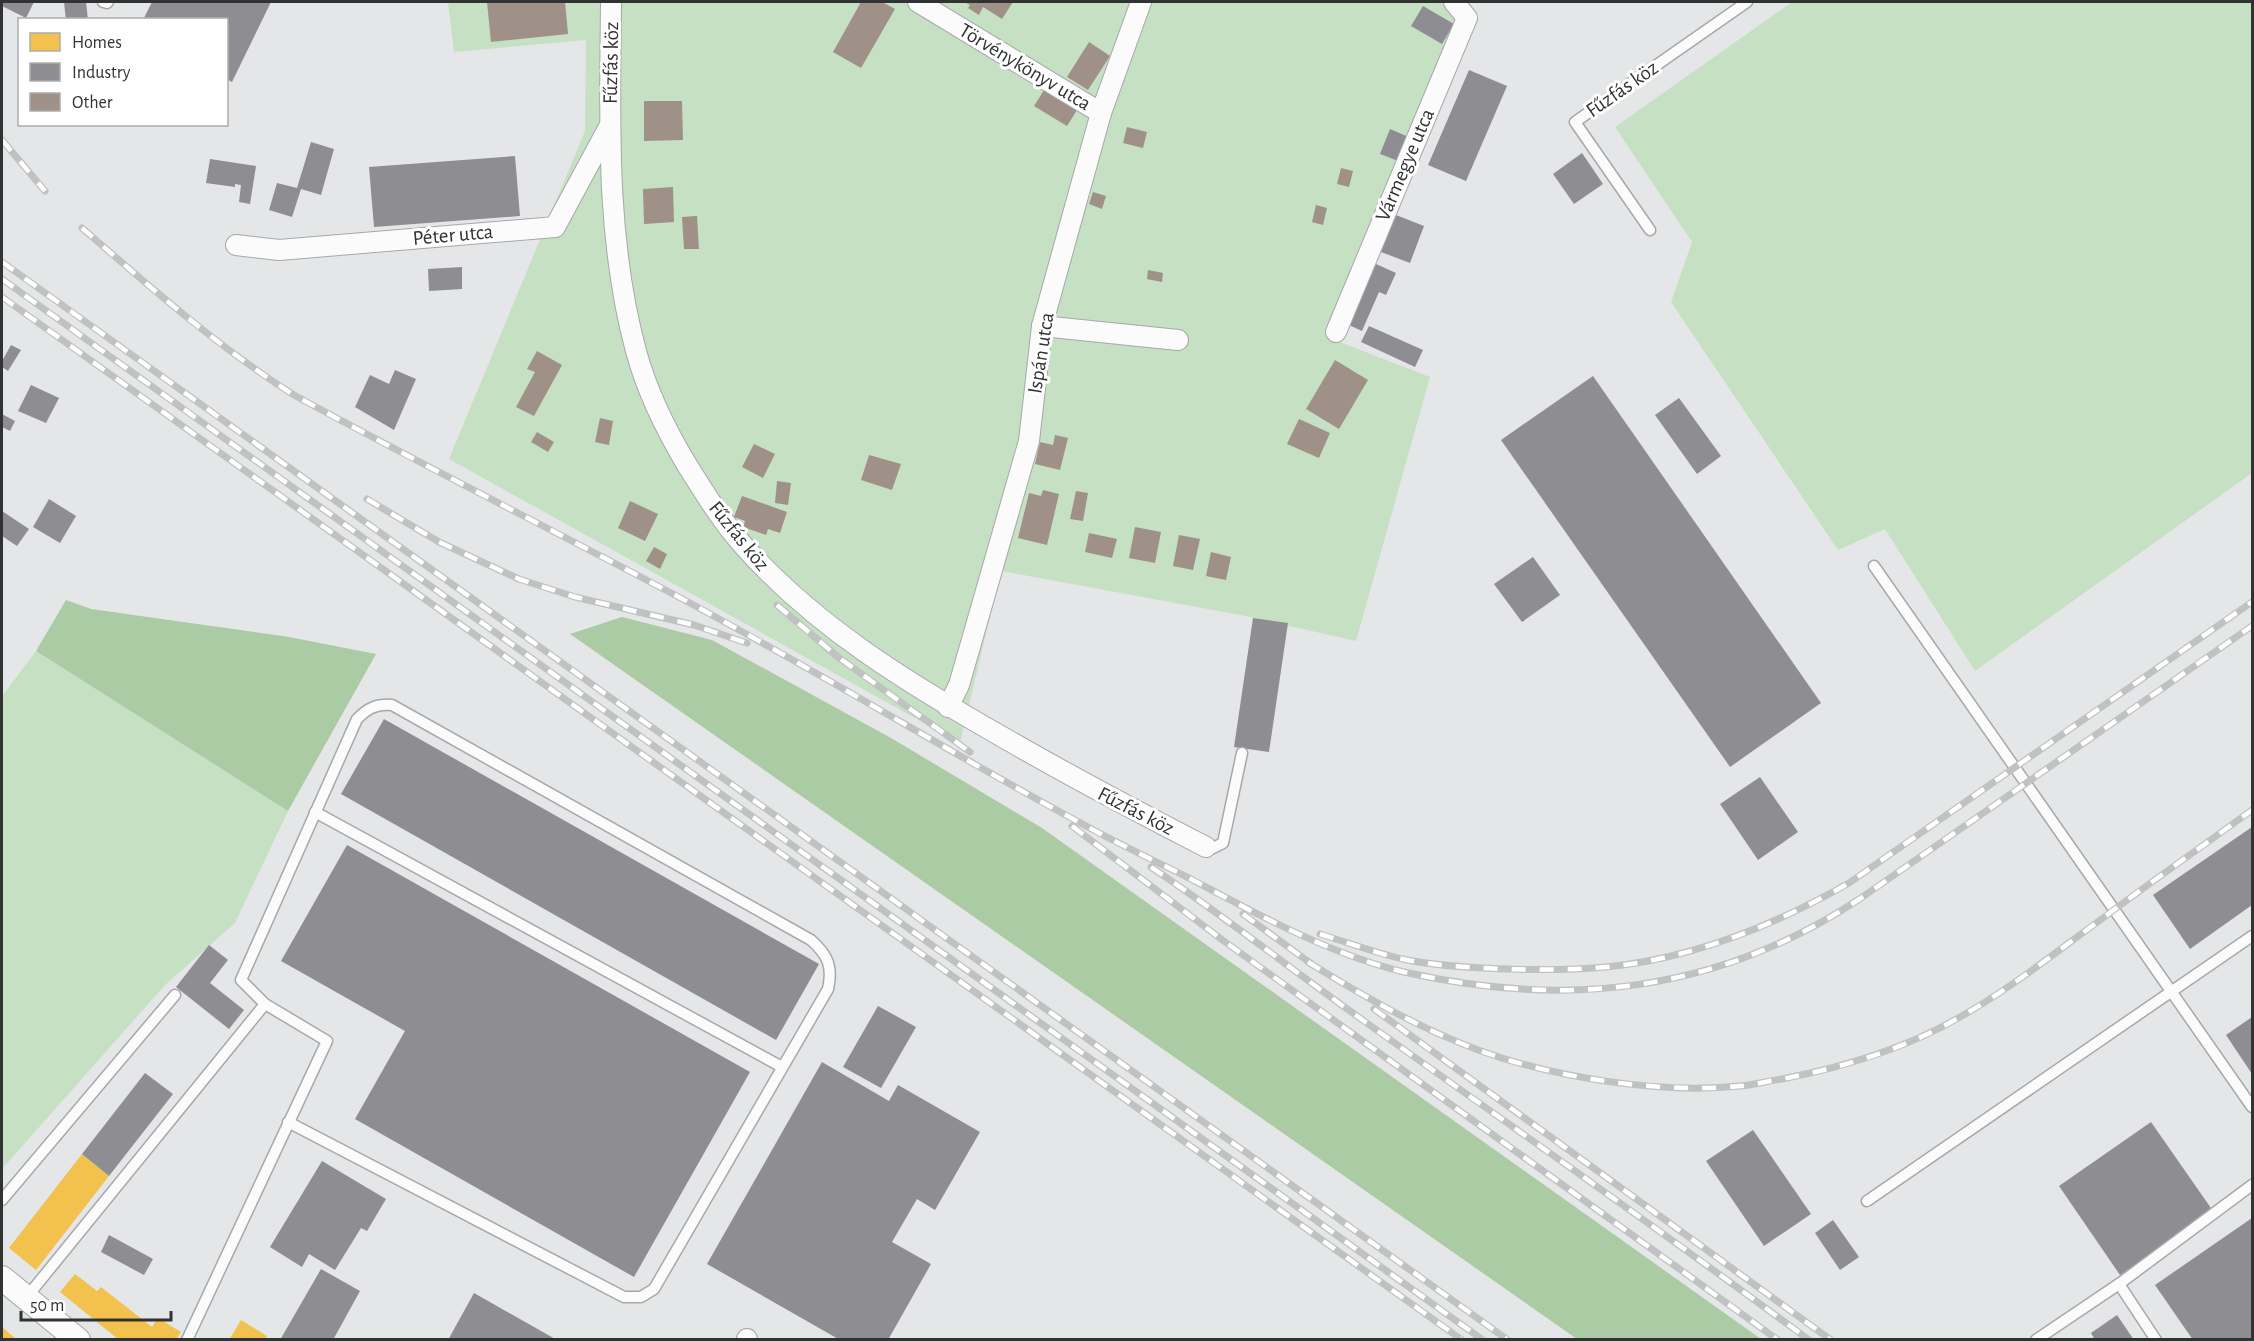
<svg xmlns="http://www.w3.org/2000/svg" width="2254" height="1341" font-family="'Alegreya Sans',sans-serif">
  <rect width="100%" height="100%" fill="#e5e6e7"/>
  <!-- green -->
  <g fill="#c6e0c3">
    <polygon points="448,2 1462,2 1327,337 1430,377 1356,641 1246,616 1001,571 960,743 449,459 585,131 586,40 454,52"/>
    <polygon points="1792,2 2252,2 2252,473 1975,671 1885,529 1838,550 1671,302 1692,242 1615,127"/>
    <polygon points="36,651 288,811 235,923 165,985 2,1169 2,696"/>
  </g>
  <!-- forest -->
  <g fill="#aacba4">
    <polygon points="66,600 91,609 289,637 376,654 288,811 36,651"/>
    <polygon points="622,617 712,640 891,738 1042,828 1761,1339 1577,1339 570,634"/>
  </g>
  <!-- homes -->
  <g fill="#f2c14e">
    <polygon points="82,1154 109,1176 36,1270 9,1248"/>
    <polygon points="75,1274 97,1291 101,1287 152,1327 158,1318 181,1332 176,1340 119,1340 60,1292"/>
    <polygon points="241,1320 267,1336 265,1340 229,1340"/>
    <polygon points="2,1327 15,1338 14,1340 2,1340"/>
  </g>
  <!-- industry -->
  <g fill="#8d8d92">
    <polygon points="2,2 34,2 26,18 2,6"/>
    <polygon points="64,2 86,2 88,20 66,20"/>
    <polygon points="152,2 271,2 232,82 226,79 226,20 143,20"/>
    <polygon points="1423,6 1454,24 1442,44 1411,26"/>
    <polygon points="1469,70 1507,86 1466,181 1428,165"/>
    <polygon points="1390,129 1411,138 1401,162 1380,154"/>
    <polygon points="311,142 334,149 321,195 301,189 292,217 269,210 277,183 297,188"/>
    <polygon points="1582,153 1603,184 1574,204 1553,174"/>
    <polygon points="515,156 520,216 374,227 369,167"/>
    <polygon points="210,159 256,166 250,204 239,202 241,185 235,184 235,187 206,183"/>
    <polygon points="1396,215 1424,226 1410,263 1381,252"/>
    <polygon points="1376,264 1396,273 1386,295 1379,292 1362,331 1349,325"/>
    <polygon points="462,267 462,289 429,291 428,269"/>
    <polygon points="1369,326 1423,350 1415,367 1361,342"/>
    <polygon points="11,345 21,350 8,371 2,367 2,361"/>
    <polygon points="395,370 416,379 394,430 355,407 370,375 389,384"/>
    <polygon points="1593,376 1821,703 1730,767 1501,440"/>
    <polygon points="31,385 59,398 46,423 18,411"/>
    <polygon points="1679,398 1721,456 1697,474 1655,415"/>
    <polygon points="2,414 15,421 10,431 2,427"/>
    <polygon points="49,499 76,516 60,543 33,527"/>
    <polygon points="2,511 29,529 17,546 2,536"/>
    <polygon points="1533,557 1560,595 1522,622 1494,584"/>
    <polygon points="1253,618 1288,623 1269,752 1234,747"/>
    <polygon points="384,719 819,964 776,1040 341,794"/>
    <polygon points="1760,777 1798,832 1758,860 1720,804"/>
    <polygon points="2252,827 2252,905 2190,949 2153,895"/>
    <polygon points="347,845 750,1072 634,1277 355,1119 405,1031 281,961"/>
    <polygon points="209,945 228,960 210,983 244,1010 229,1029 176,987"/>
    <polygon points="878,1006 916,1027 881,1088 843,1067"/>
    <polygon points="2252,1017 2252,1074 2226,1035"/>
    <polygon points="822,1062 889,1101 898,1085 980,1132 935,1210 917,1199 892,1242 931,1264 888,1340 840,1340 707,1264"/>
    <polygon points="145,1073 173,1094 109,1176 82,1154"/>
    <polygon points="2151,1122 2213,1211 2120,1275 2059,1186"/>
    <polygon points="1753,1130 1811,1214 1764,1246 1706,1161"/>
    <polygon points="322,1161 386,1199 367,1231 361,1228 335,1270 309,1254 302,1267 270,1247"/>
    <polygon points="2252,1218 2252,1340 2193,1340 2155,1285"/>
    <polygon points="1833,1220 1859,1257 1840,1270 1815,1233"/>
    <polygon points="109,1235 153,1259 144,1275 101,1252"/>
    <polygon points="321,1269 360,1291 333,1340 280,1340"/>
    <polygon points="474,1293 557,1340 448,1340"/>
    <polygon points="2117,1315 2134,1340 2095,1340 2091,1333"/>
  </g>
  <!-- building -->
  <g fill="#9f9088">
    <polygon points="487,2 565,2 568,34 491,42"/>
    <polygon points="861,2 882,2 895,9 861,68 833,52"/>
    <polygon points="964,2 1013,2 1002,19 983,7 979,15 968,8 970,5"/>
    <polygon points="1089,42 1110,56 1088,90 1067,77"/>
    <polygon points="1046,87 1079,107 1067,126 1034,106"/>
    <polygon points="644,101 682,101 683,140 644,141"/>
    <polygon points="1127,127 1147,132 1143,148 1123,143"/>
    <polygon points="1341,168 1353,171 1349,187 1337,184"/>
    <polygon points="673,187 674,222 644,224 643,189"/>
    <polygon points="1093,192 1106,196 1102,209 1089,204"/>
    <polygon points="1316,205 1327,208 1323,225 1312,222"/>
    <polygon points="697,216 699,249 684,249 682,217"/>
    <polygon points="1148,270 1163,273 1162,282 1147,279"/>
    <polygon points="537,351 562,365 534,416 516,407 535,372 527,369"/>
    <polygon points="1335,360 1368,380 1339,429 1306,409"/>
    <polygon points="600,418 613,421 609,445 595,442"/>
    <polygon points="1299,419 1330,433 1319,458 1287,444"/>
    <polygon points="537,432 554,442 548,452 531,442"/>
    <polygon points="1055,435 1068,438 1060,470 1035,464 1040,442 1053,445"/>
    <polygon points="754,444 775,454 763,478 742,467"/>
    <polygon points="869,455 901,464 892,490 861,480"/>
    <polygon points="777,481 791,483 788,505 775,503"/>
    <polygon points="1043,490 1059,494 1047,545 1018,538 1029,493 1041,496"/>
    <polygon points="1076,491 1088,493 1083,521 1070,519"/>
    <polygon points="742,496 787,512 780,533 768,529 766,535 743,527 745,521 734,517"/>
    <polygon points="630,501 658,514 645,541 618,528"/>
    <polygon points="1135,527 1161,532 1155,563 1129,558"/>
    <polygon points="1089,533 1117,539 1112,558 1085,552"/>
    <polygon points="1179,535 1200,539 1193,570 1173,566"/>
    <polygon points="654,547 667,554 660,569 646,561"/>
    <polygon points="1211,552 1231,557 1226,580 1206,576"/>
  </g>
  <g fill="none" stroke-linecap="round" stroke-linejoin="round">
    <defs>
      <g id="service">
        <polyline points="103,2 107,3 108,2"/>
        <polyline points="1650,230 1575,122 1747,2"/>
        <polyline points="1874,566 2252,1107"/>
        <polyline points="315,812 782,1067"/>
        <polyline points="1206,847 1213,848 1223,843 1242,753"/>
        <polyline points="2,1200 175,995"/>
        <polyline points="1867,1201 2252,936"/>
        <polyline points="2119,1284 2156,1340"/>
        <polyline points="26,1298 265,1004"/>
        <path d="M187 1340 327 1041 265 1004 241 980 357 719C368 708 376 704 392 705L811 940C828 955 833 967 828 989L654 1289 641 1297H624L288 1122"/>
        <polyline points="2036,1340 2119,1284 2252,1185"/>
      </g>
      <g id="minor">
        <path d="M611 2C610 119 605 236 636 351 647 392 666 430 687 465 704 492 721 520 742 544 815 627 911 685 1006 739 1072 777 1138 812 1206 847"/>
        <polyline points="918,2 1101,113"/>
        <polyline points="236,245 279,250 555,227 610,125"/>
        <polyline points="1042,326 1178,340"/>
        <polyline points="1336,332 1467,18 1454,2"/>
        <polyline points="948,707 959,685 1029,441 1042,326 1101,113 1141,2"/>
        <polyline points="747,1340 747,1339"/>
      </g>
      <polyline id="tertiary" points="2,1278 78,1340"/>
    </defs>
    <!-- service casing -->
    <use href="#service" stroke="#a7a8a9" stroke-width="13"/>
    <!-- minor casing -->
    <use href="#minor" stroke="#a7a8a9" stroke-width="22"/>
    <!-- tertiary casing -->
    <use href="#tertiary" stroke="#a7a8a9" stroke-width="26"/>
    <!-- service -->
    <use href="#service" stroke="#fbfbfb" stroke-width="10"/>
    <!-- minor -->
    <use href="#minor" stroke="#fbfbfb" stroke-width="20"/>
    <!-- tertiary -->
    <use href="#tertiary" stroke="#fbfbfb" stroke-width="24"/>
    <defs>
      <g id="rail">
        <polyline points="2,140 45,191"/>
        <path d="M82 228C150 287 218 347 294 395 413 460 535 521 656 585 725 621 793 660 861 699 936 742 1011 786 1088 827 1121 845 1155 861 1189 878 1255 913 1331 955 1404 972 1569 1009 1719 992 1861 898L2252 626"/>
        <polyline points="2,262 1508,1340"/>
        <polyline points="2,279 1483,1340"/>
        <polyline points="2,297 1462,1340"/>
        <polyline points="367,499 439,542 519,579 575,597 694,625 747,643"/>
        <polyline points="777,605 838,657 970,752"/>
        <polyline points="1072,826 1221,939 1778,1340"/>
        <path d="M1151 867C1224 916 1292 970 1364 1021 1512 1127 1662 1231 1809 1340"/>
        <polyline points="1243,914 1313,965"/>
        <path d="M1320 934C1349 943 1378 954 1407 960 1440 966 1473 968 1507 969 1540 970 1573 970 1606 967 1692 959 1775 925 1849 883L2252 602"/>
        <path d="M1308 962C1363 996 1420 1029 1481 1051 1556 1078 1661 1094 1740 1086 1754 1085 1768 1081 1782 1079 1844 1067 1905 1049 1960 1017 2010 989 2056 952 2103 918 2152 881 2203 846 2252 810"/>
        <polyline points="1374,1009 1831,1340"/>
      </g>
    </defs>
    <!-- rail casing -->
    <use href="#rail" stroke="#c0c1c1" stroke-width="7"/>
    <!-- rail -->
    <use href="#rail" stroke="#fff" stroke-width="4.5" stroke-dasharray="14" stroke-linecap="butt"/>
  </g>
  <g text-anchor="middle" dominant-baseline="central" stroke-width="6" stroke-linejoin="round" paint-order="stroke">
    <!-- street labels -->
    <g font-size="21" fill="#313232" stroke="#fff">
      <text transform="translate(611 63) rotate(-89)">Fűzfás köz</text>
      <text transform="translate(1025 67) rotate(31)">Törvénykönyv utca</text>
      <text transform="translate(1622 89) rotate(-35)">Fűzfás köz</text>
      <text transform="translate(1405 165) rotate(-67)">Vármegye utca</text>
      <text transform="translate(453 235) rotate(-5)">Péter utca</text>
      <text transform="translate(1041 353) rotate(-81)">Ispán utca</text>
      <text transform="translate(739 536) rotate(51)">Fűzfás köz</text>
      <text transform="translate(1136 811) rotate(27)">Fűzfás köz</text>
    </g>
  </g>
  <!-- border -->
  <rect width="2254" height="1341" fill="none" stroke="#313232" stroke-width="6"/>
  <!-- legend -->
  <rect x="18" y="18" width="210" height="108" fill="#ffffff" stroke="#adadad" stroke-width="1.5"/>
  <rect x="30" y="33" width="30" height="18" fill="#f2c14e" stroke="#adadad" stroke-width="1.5"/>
  <text x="72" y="48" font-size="18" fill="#313232">Homes</text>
  <rect x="30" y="63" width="30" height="18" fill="#8d8d92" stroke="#adadad" stroke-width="1.5"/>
  <text x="72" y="78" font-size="18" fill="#313232">Industry</text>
  <rect x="30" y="93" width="30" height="18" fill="#9f9088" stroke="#adadad" stroke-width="1.5"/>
  <text x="72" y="108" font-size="18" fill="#313232">Other</text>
  <!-- scale -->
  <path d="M21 1311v9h150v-9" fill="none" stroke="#313232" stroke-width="3"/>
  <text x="30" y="1311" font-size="18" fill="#313232" stroke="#ffffff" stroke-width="4.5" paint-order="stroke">50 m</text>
</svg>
